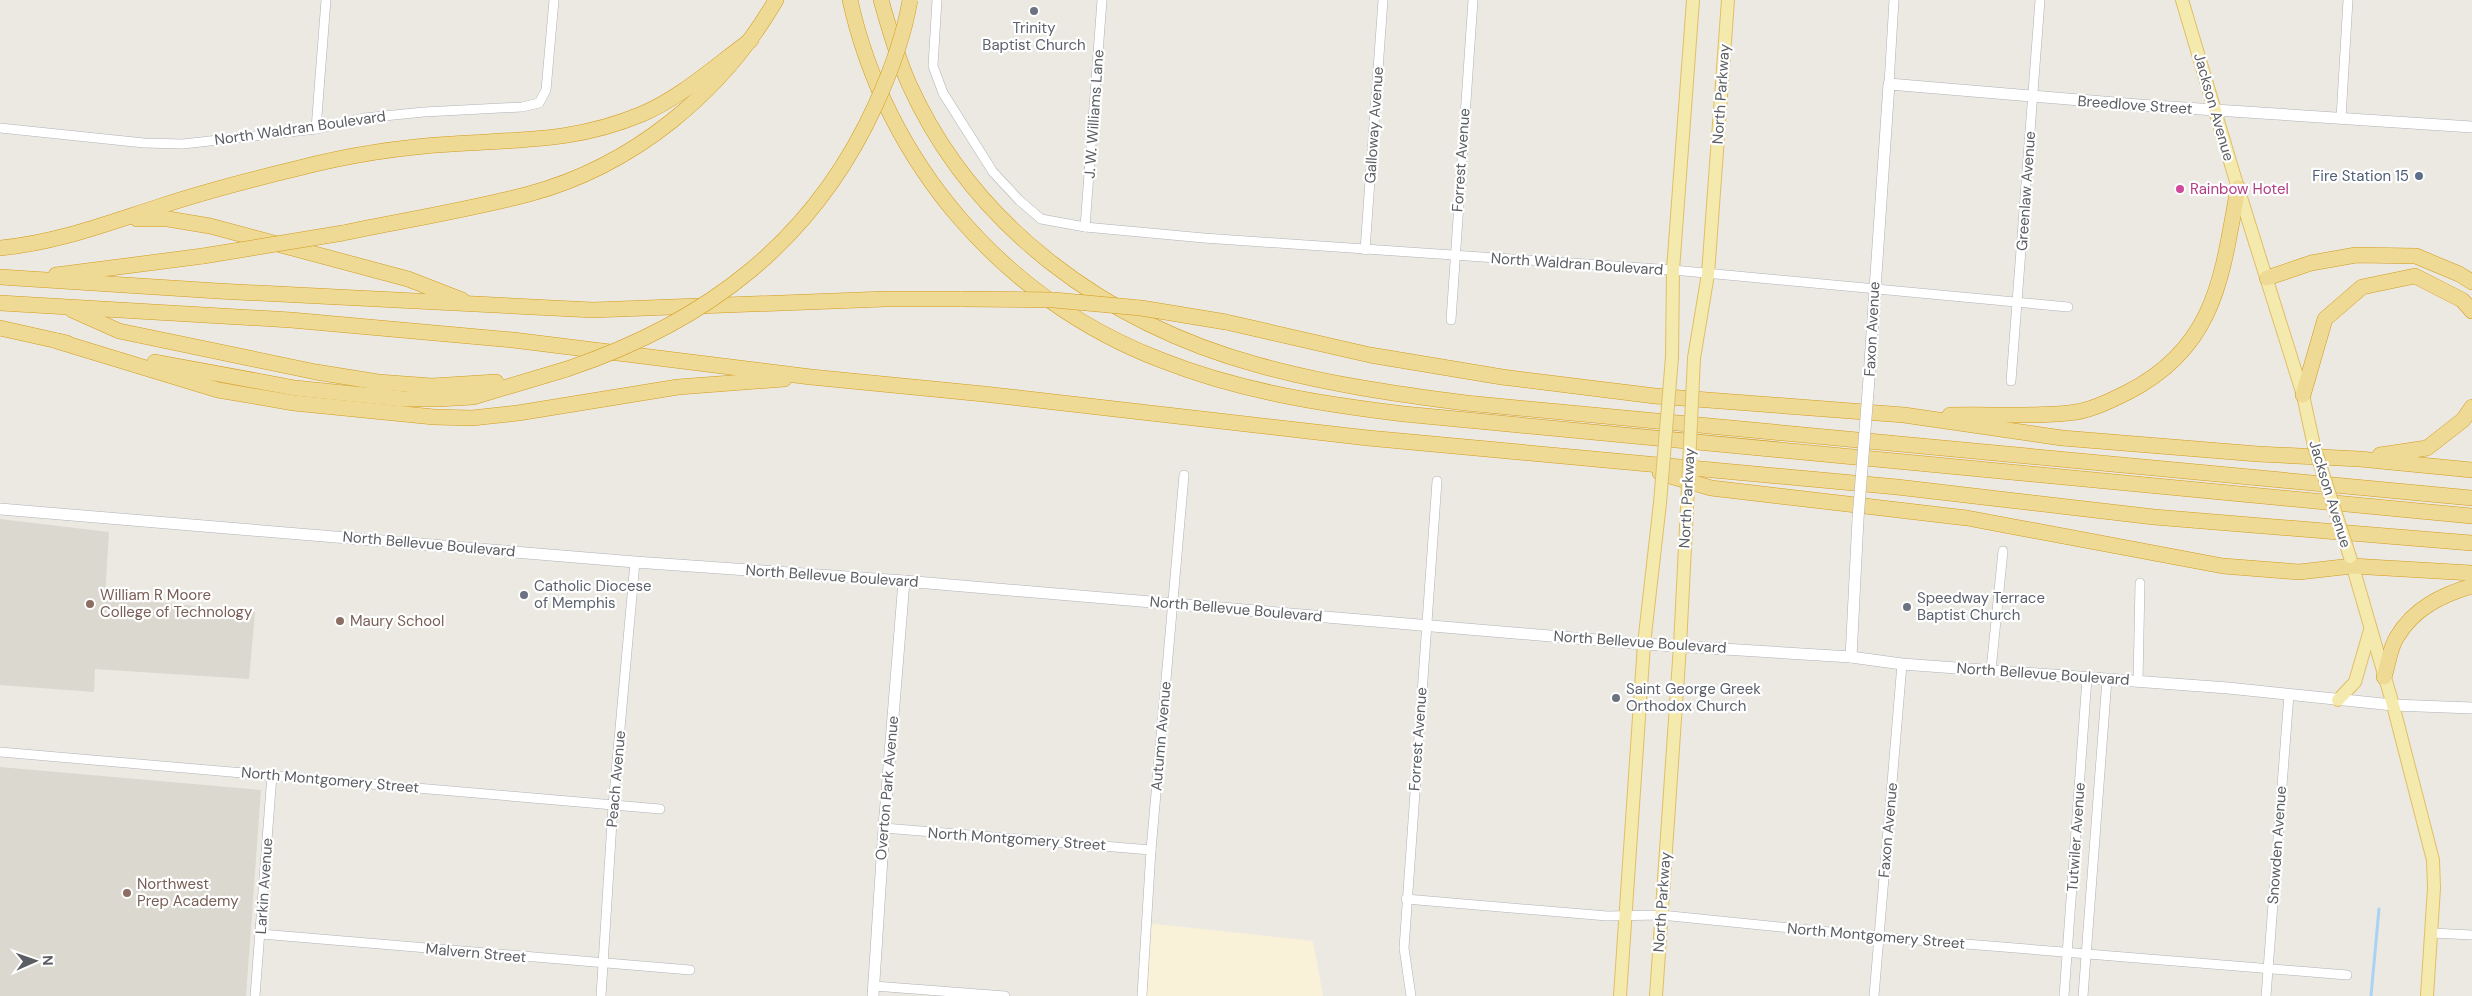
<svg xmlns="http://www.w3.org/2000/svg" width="2472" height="996" font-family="'DM Sans',sans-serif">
  <rect width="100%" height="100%" fill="#ebe9e2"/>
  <!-- commercial -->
  <polygon fill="#f9f2d9" points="1146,923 1313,941 1323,996 1142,996"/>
  <!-- education -->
  <g fill="#dbd8d0">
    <polygon points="0,519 109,532 105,597 255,612 249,679 95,669 94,692 0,685"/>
    <polygon points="0,767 261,790 246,996 0,996"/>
  </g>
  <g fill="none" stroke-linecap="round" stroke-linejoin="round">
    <!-- stream -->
    <polyline stroke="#a9d2f4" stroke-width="3" points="2371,996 2379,909"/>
    <defs>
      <g id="street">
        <polyline points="937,0 933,66 943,93 993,172 1019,200 1041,219 1085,227 1204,238 1673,270 2068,307"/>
        <polyline points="1889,84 1894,0"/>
        <polyline points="2341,118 2348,0"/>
        <polyline points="0,128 144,143 183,144 316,129 364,118 424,112 522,107 539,103 546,90 554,0"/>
        <polyline points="316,129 326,0"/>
        <polyline points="1085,227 1102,0"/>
        <polyline points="1365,250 1383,0"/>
        <polyline points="1451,320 1473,0"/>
        <polyline points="2011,381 2040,0"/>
        <polyline points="1991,670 2003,551"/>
        <polyline points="2138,681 2140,583"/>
        <polyline points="0,752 660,809"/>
        <polyline points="884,828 1151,850"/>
        <polyline points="1406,899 1607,916 1661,915 1879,937 2347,975"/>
        <polyline points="2432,933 2472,935"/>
        <polyline points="261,934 690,970"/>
        <polyline points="874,986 1005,996"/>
        <polyline points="255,996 272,775"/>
        <polyline points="601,996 613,806 635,562"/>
        <polyline points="1142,996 1151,850 1184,475"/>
        <polyline points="1411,996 1404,948 1437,481"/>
        <polyline points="1874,996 1902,664"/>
        <polyline points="2064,996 2087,678"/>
        <polyline points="2083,996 2107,679"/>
        <polyline points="2266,996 2289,694"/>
      </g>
      <g id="secondary">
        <polyline points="1868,392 1889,84 2139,105 2472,127"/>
        <polyline points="0,509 635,562 904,581 1644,644 1851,657 1902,664 2228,688 2393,705 2472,708"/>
        <polyline points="1851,657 1858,519"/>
        <polyline points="873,996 884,828 904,581"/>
      </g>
      <g id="primary">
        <polyline points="2182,0 2238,188 2303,395 2314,446"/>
        <polyline points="1672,357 1673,270 1693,0"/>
        <polyline points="1694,358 1708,274 1728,0"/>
        <polyline points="2350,557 2393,705 2433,860 2434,888 2427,996"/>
        <polyline points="2338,700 2355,682 2370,630"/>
        <polyline points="1620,996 1644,644 1660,503"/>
        <polyline points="1656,996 1680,646 1687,507"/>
      </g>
      <g id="highway">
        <path d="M850 0C886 163 1004 300 1161 360 1239 391 1321 404 1404 414L2472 516"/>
        <path d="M881 0C889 28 897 57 909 84 974 228 1108 324 1258 365 1326 384 1396 394 1466 403L2472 498"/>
        <polyline points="137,219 168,219 210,226 408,279 462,300"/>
        <path d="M343 233C405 220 468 210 529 194 633 166 722 93 776 0"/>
        <path d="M0 248C56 243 108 223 161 206 206 191 253 179 299 168 349 155 400 147 452 144 522 139 575 142 642 114 682 97 716 65 751 40"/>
        <polyline points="56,275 203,256"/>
        <polyline points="0,277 218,291 593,310 885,299 962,299"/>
        <polyline points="2267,278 2311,263 2356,255 2416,256 2459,274 2472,282"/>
        <polyline points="0,303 291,320 513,340 811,377 984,394 1368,438 1897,487 2154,517 2472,543"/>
        <polyline points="72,310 119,331 316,372 378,382 432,386 496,382"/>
        <polyline points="1226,322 1370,355 1502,377 1655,396 1904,415 2062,438 2258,454 2360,459 2472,470"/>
        <polyline points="0,328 67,343"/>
        <polyline points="57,341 218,390 294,403 434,417 472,418 518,413 678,387 784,379"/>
        <polyline points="155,362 295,388 403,399 438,399 473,397 567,369"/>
        <polyline points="2303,395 2325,319 2362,287 2415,276 2462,300 2472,311"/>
        <path d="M1950 415C1989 414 2029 417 2068 413 2088 412 2110 401 2128 392 2216 347 2222 276 2238 188"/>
        <polyline points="2380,455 2427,448 2463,420 2472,407"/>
        <polyline points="1660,473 1711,488 1967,518 2223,566 2299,572 2352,566 2472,573"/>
        <path d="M2384 677C2388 665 2390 647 2397 637 2414 608 2442 595 2472 586"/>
      </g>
    </defs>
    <!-- street casing -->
    <use href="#street" stroke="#afb2b6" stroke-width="10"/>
    <!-- secondary casing -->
    <use href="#secondary" stroke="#afb1b6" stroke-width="12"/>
    <!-- primary casing -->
    <use href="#primary" stroke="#dfbf67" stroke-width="14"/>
    <!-- highway casing -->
    <use href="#highway" stroke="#d29b1b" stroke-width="16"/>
    <!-- street -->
    <use href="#street" stroke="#fff" stroke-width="9"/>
    <!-- secondary -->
    <use href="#secondary" stroke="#fff" stroke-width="11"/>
    <!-- primary -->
    <use href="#primary" stroke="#f5eaae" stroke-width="12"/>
    <!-- highway -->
    <use href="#highway" stroke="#efda95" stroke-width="15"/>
    <defs>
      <polyline id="secondary-bridge" points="1858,519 1868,392"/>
      <g id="primary-bridge">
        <polyline points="2314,446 2350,557"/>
        <polyline points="1660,503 1672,357"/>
        <polyline points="1687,507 1694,358"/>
      </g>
      <g id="highway-bridge">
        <polyline points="203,256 343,233"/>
        <polyline points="962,299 1054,300 1141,308 1226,322"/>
        <path d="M567 369C707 322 814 241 876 104 891 71 904 36 910 0"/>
      </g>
    </defs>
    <!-- secondary-bridge casing -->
    <use href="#secondary-bridge" stroke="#afb1b6" stroke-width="12" stroke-linecap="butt"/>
    <!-- primary-bridge casing -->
    <use href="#primary-bridge" stroke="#dfbf67" stroke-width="14" stroke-linecap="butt"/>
    <!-- highway-bridge casing -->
    <use href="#highway-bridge" stroke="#d29b1b" stroke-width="16" stroke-linecap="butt"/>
    <!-- secondary-bridge -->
    <use href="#secondary-bridge" stroke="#fff" stroke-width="11"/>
    <!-- primary-bridge -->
    <use href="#primary-bridge" stroke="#f5eaae" stroke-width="12"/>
    <!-- highway-bridge -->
    <use href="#highway-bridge" stroke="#efda95" stroke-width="15"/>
  </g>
  <!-- markers -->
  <g fill="#6b7280" stroke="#fff" stroke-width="2">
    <circle cx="1034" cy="11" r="5"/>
    <circle cx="524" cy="595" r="5"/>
    <circle cx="1907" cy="607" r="5"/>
    <circle cx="1616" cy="698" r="5"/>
  </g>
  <circle fill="#5c6f8a" stroke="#fff" stroke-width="2" cx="2419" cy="176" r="5"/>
  <circle fill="#d1479c" stroke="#fff" stroke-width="2" cx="2180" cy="189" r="5"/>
  <g fill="#8d6e63" stroke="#fff" stroke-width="2">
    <circle cx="90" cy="604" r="5"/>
    <circle cx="340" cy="621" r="5"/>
    <circle cx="127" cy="893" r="5"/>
  </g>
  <g text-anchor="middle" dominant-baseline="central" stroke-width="4.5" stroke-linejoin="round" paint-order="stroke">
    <!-- worship labels -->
    <g font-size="15" fill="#5b616d" stroke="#fff" text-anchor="start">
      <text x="1034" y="28" text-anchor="middle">Trinity<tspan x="1034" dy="17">Baptist Church</tspan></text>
      <text x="534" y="586">Catholic Diocese<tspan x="534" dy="17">of Memphis</tspan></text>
      <text x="1917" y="598">Speedway Terrace<tspan x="1917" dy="17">Baptist Church</tspan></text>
      <text x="1626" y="689">Saint George Greek<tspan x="1626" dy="17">Orthodox Church</tspan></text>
    </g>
    <!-- street labels -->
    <g font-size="15" fill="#5a5d61" stroke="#fff">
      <text transform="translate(1721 94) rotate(-86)">North Parkway</text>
      <text transform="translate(2135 105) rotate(4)">Breedlove Street</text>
      <text transform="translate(2214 107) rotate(74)">Jackson Avenue</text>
      <text transform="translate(1094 114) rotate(-86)">J. W. Williams Lane</text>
      <text transform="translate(1374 125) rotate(-86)">Galloway Avenue</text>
      <text transform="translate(300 128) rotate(-8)">North Waldran Boulevard</text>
      <text transform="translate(1461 160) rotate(-86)">Forrest Avenue</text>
      <text transform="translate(2026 191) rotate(-86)">Greenlaw Avenue</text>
      <text transform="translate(1577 264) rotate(4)">North Waldran Boulevard</text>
      <text transform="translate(1872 329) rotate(-87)">Faxon Avenue</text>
      <text transform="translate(2330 494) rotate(73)">Jackson Avenue</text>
      <text transform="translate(1687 498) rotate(-87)">North Parkway</text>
      <text transform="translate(429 544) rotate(5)">North Bellevue Boulevard</text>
      <text transform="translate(832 576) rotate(4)">North Bellevue Boulevard</text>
      <text transform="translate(1236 609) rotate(5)">North Bellevue Boulevard</text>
      <text transform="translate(1640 642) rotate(4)">North Bellevue Boulevard</text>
      <text transform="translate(2043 674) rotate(4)">North Bellevue Boulevard</text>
      <text transform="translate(1161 736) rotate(-85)">Autumn Avenue</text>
      <text transform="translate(1418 739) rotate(-86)">Forrest Avenue</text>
      <text transform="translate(616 779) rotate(-85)">Peach Avenue</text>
      <text transform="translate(330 780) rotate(5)">North Montgomery Street</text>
      <text transform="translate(887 788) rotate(-85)">Overton Park Avenue</text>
      <text transform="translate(1888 830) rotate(-85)">Faxon Avenue</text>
      <text transform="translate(2076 837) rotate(-86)">Tutwiler Avenue</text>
      <text transform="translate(1017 839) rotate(4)">North Montgomery Street</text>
      <text transform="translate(2277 845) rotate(-86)">Snowden Avenue</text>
      <text transform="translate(264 886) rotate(-86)">Larkin Avenue</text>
      <text transform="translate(1662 902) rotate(-86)">North Parkway</text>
      <text transform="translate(1876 936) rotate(5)">North Montgomery Street</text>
      <text transform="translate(476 953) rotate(5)">Malvern Street</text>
    </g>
    <!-- service labels -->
    <g font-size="15" fill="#4e5e75" stroke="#fff" text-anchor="end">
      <text x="2409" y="176">Fire Station 15</text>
    </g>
    <!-- hotel labels -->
    <g font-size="15" fill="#b23c85" stroke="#fff" text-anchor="start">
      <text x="2190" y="189">Rainbow Hotel</text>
    </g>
    <!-- education labels -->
    <g font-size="15" fill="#785e54" stroke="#fff" text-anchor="start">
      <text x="100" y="595">William R Moore<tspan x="100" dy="17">College of Technology</tspan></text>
      <text x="350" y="621">Maury School</text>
      <text x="137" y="884">Northwest<tspan x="137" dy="17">Prep Academy</tspan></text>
    </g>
  </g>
  <!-- north arrow -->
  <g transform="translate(35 961) rotate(88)" stroke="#ffffff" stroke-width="4" paint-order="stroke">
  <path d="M0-4L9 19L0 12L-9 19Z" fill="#5a5d61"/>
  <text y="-8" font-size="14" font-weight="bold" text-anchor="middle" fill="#5a5d61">N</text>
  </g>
</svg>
